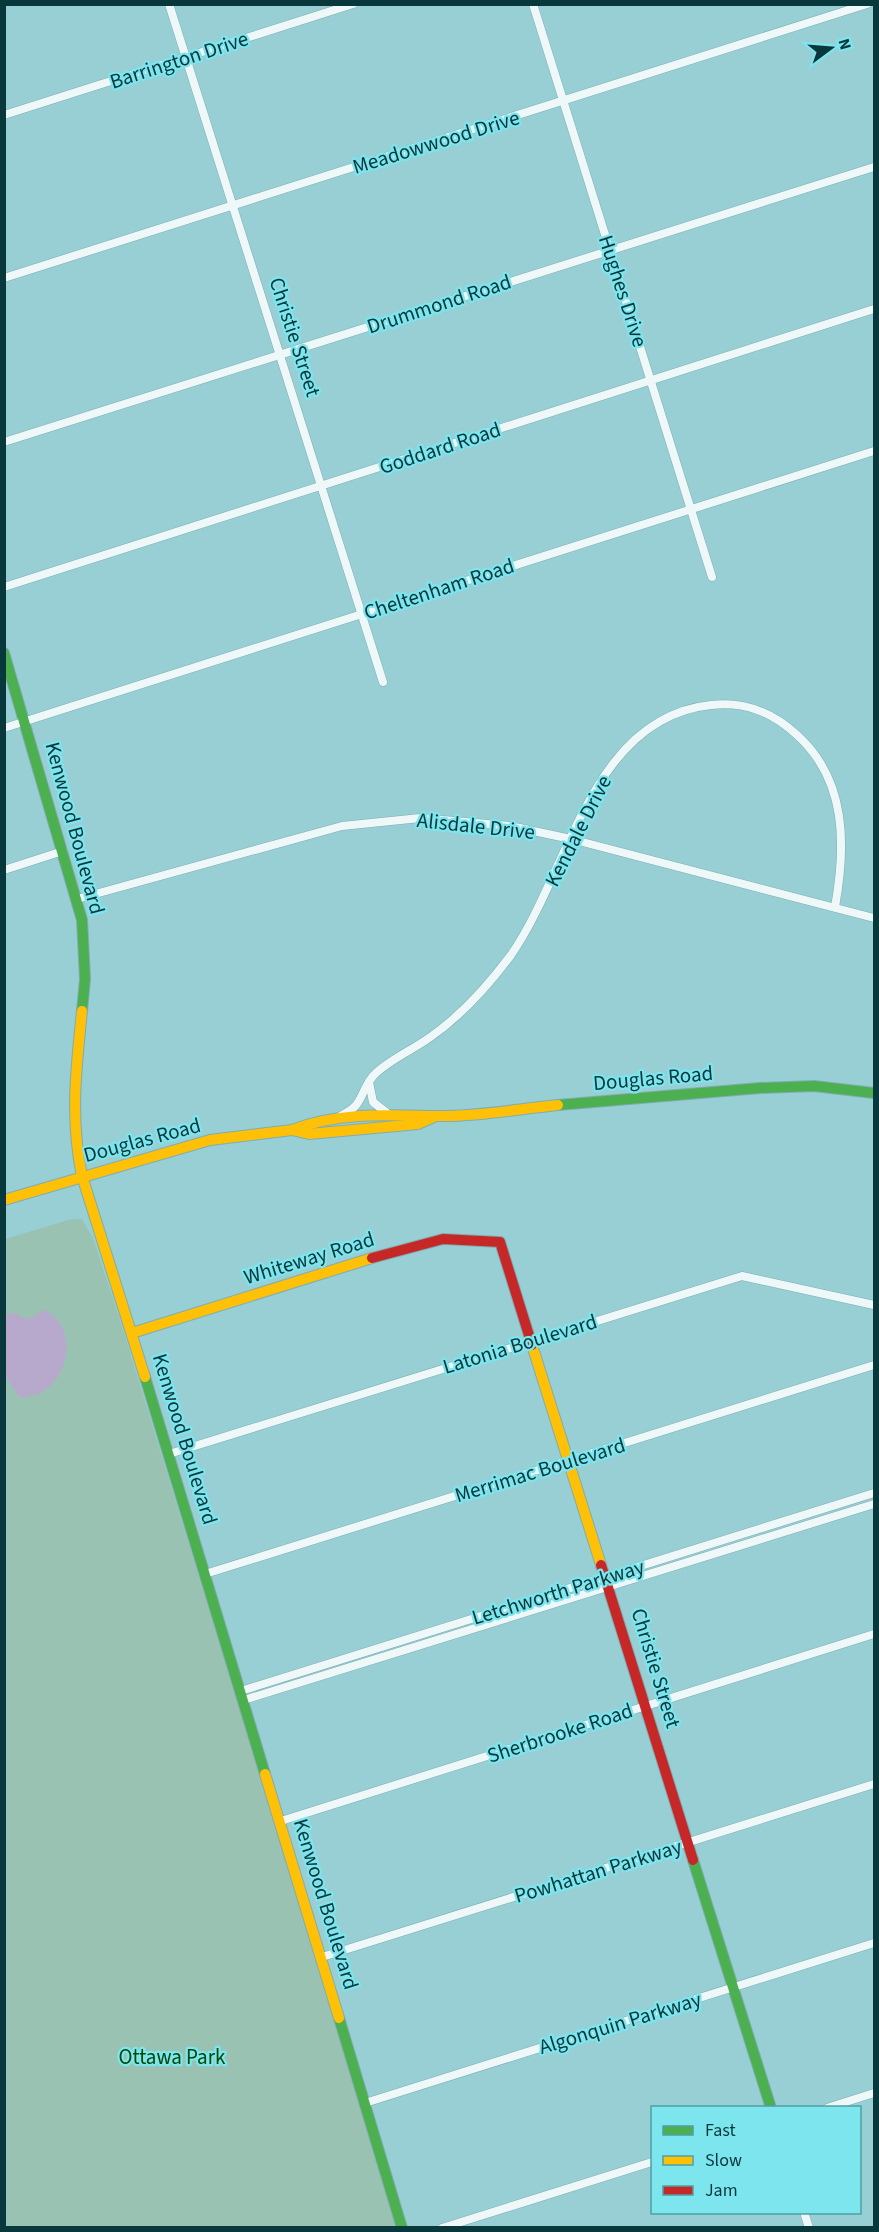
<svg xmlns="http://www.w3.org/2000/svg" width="879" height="2232" font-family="'Source Sans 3',sans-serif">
  <rect width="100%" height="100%" fill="#97cfd4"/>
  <!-- green -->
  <polygon fill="#99c2b2" points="72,1219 82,1219 93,1238 121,1323 329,2000 396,2227 5,2227 5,1239"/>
  <!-- water -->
  <path fill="#b7a9cc" d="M45 1310C86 1333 64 1400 19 1397L5 1375V1315L14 1313 28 1319Z"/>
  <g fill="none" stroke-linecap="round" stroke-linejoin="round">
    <defs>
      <g id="street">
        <polyline points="169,4 383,682"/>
        <polyline points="533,4 712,577"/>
        <polyline points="4,115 353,4"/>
        <polyline points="4,278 867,4"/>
        <polyline points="4,442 874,167"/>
        <polyline points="4,587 874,309"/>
        <polyline points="4,728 874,451"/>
        <polyline points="4,870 63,851"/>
        <polyline points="77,899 342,826 420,818 510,826 571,839 874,918"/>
        <polyline points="369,1082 373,1102 387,1113"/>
        <path d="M339 1117C345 1113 353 1110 357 1104 364 1094 366 1082 376 1073 391 1059 412 1050 429 1038 461 1016 488 986 511 955 569 872 591 717 711 705 745 701 772 712 797 735 847 780 846 846 835 907"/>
        <polyline points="169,1454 742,1276 874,1305"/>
        <polyline points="205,1574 874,1365"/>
        <polyline points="241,1691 874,1493"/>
        <polyline points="244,1700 874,1504"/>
        <polyline points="281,1821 874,1634"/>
        <polyline points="322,1957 874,1784"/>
        <polyline points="365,2103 874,1943"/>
        <polyline points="827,2108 874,2093"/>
        <polyline points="804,2212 809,2228"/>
        <polyline points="442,2228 652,2162"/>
      </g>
      <g id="fast">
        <polyline points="4,653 82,920 85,979 82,1011"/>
        <polyline points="558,1105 760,1088 814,1086 874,1093"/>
        <polyline points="145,1377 265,1774"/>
        <polyline points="693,1860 771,2108"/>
        <polyline points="339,2018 402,2228"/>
      </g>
      <g id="slow">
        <path d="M82 1011C76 1070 70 1118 82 1176L145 1377"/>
        <path d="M292 1130C338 1112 386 1115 434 1116 474 1117 518 1109 558 1105"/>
        <polyline points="4,1200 210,1140 292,1130 309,1134 418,1124 434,1117"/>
        <polyline points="132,1333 372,1258"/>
        <polyline points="532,1345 601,1565"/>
        <polyline points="265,1774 339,2018"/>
      </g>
      <g id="jam">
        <polyline points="372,1258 443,1239 500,1242 532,1345"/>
        <polyline points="601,1565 693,1860"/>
      </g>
    </defs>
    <!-- street casing -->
    <use href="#street" stroke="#7fadb1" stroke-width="9"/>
    <!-- fast casing -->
    <use href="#fast" stroke="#7fadb1" stroke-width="12"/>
    <!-- slow casing -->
    <use href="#slow" stroke="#7fadb1" stroke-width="12"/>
    <!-- jam casing -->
    <use href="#jam" stroke="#7fadb1" stroke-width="12"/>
    <!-- street -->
    <use href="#street" stroke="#eff8f9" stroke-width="8"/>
    <!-- fast -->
    <use href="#fast" stroke="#4caf50" stroke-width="10"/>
    <!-- slow -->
    <use href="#slow" stroke="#ffc107" stroke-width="10"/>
    <!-- jam -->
    <use href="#jam" stroke="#c62828" stroke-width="10"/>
  </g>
  <g text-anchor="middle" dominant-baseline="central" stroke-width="4.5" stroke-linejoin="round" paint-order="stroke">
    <!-- street labels -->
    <g font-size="21" fill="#08383c" stroke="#7de5ee">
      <text transform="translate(179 60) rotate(-18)">Barrington Drive</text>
      <text transform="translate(436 142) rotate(-17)">Meadowwood Drive</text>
      <text transform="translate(623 291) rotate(72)">Hughes Drive</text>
      <text transform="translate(439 304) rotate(-18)">Drummond Road</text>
      <text transform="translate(295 337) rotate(72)">Christie Street</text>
      <text transform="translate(440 448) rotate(-18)">Goddard Road</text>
      <text transform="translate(439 589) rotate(-18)">Cheltenham Road</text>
      <text transform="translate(476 826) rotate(6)">Alisdale Drive</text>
      <text transform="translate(75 828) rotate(75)">Kenwood Boulevard</text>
      <text transform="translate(578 831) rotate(-63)">Kendale Drive</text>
      <text transform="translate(653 1078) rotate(-5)">Douglas Road</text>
      <text transform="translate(142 1140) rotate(-15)">Douglas Road</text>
      <text transform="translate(309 1258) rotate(-17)">Whiteway Road</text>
      <text transform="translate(520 1344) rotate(-17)">Latonia Boulevard</text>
      <text transform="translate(185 1439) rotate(73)">Kenwood Boulevard</text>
      <text transform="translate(540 1470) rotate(-17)">Merrimac Boulevard</text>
      <text transform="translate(558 1592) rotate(-17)">Letchworth Parkway</text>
      <text transform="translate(656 1668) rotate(73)">Christie Street</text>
      <text transform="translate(560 1733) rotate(-18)">Sherbrooke Road</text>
      <text transform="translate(598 1871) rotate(-17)">Powhattan Parkway</text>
      <text transform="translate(326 1904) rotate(73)">Kenwood Boulevard</text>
      <text transform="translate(620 2023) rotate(-17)">Algonquin Parkway</text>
    </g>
    <!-- park labels -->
    <g font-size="21" fill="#034705" stroke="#7de5ee">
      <text x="172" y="2057">Ottawa Park</text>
    </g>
  </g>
  <!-- border -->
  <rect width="879" height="2232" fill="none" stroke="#08383c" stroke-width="12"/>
  <!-- legend -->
  <rect x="651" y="2106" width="210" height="108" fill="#7de5ee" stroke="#4ea0a7" stroke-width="1.5"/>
  <rect x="663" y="2126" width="30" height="9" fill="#4caf50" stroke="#4ea0a7" stroke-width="1.5"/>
  <text x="705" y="2136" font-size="18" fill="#08383c">Fast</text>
  <rect x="663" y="2156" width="30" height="9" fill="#ffc107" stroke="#4ea0a7" stroke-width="1.5"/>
  <text x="705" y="2166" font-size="18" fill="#08383c">Slow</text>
  <rect x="663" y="2186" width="30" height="9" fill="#c62828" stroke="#4ea0a7" stroke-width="1.5"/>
  <text x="705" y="2196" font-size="18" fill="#08383c">Jam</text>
  <!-- north arrow -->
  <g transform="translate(831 48) rotate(74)" stroke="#7de5ee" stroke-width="4.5" paint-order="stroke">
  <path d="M0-4.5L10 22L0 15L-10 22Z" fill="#08383c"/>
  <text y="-9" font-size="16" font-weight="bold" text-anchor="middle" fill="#08383c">N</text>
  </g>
</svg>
